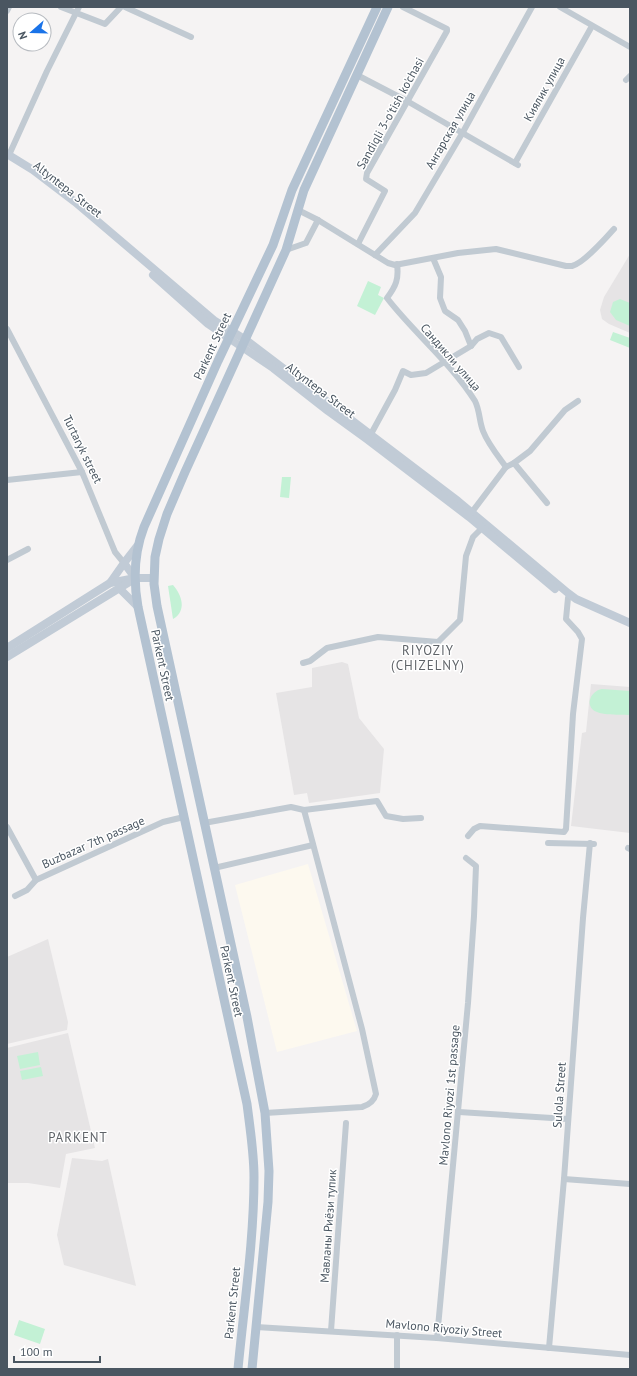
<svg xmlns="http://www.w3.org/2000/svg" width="637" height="1376" font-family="'PT Sans',sans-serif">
  <rect width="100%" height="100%" fill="#f5f3f3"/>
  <!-- commercial -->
  <polygon fill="#fdf9ef" points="308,864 357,1031 277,1052 235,885"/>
  <!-- education -->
  <g fill="#e6e4e5">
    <polygon points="630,254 630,333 609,324 602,319 600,310 604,297"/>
    <polygon points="342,662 348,664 359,718 384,749 380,793 309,803 307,793 294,795 276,693 312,687 312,668"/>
    <polygon points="591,684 630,687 630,833 571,826 582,733 586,732"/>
    <polygon points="48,939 68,1022 67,1030 7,1044 7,957"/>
    <polygon points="68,1033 95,1148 66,1154 60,1188 28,1183 7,1183 7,1048"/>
    <polygon points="72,1158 102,1161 108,1159 136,1286 64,1265 57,1235"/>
  </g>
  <!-- green -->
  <g fill="#c3f1d5">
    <polygon points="368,281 381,287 378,295 384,298 375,315 357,306"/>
    <polygon points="620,299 630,303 630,326 616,320 610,312 613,302"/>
    <polygon points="613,332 630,338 630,348 610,340"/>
    <polygon points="282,477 291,477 289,498 280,497"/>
    <path d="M173 585C182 595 187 611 173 619L168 586Z"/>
    <path d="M602 689 630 691V715C620 714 607 716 597 712 584 707 590 691 602 689Z"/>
    <polygon points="38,1052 40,1065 20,1069 17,1056"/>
    <polygon points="41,1067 43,1076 22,1080 20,1071"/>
    <polygon points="19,1320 45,1329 40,1344 14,1335"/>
  </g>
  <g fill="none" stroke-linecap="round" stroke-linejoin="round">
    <!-- street -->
    <g stroke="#c1cad2" stroke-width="6">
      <polyline points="61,7 105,24 121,7"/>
      <polyline points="125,7 191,37"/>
      <polyline points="560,7 630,47"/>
      <polyline points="7,11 9,7"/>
      <polyline points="357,75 407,101 518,165"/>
      <polyline points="626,80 630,76"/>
      <polyline points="9,155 47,71 79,7"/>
      <polyline points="515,163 592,26"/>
      <path d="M298 210 318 220 388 263 395 265 458 253 496 249 566 266C568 266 570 266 572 266 584 263 606 238 614 229"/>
      <polyline points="358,244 385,191 366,179 367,173 447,31 447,29 403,7"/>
      <polyline points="286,250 306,243 318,220"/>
      <polyline points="375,255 415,213 463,132 532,7"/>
      <polyline points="433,258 441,277 440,298 445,311 458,320 465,331 471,346"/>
      <path d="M397 264C399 279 396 286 387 298 414 333 452 364 475 401 480 411 479 421 483 431 488 444 498 456 506 467"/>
      <polyline points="7,329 82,472 115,552 124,563"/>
      <polyline points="371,434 395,390 403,371 411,375 426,373 471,346 477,339 489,333 501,337 519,367"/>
      <polyline points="514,463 547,503"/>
      <polyline points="7,480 82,472"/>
      <polyline points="472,512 506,467 514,463 530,451 565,410 578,401"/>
      <polyline points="7,560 28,549"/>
      <polyline points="303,663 310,661 327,648 378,637 438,642 460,620 466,556 473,537 482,528"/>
      <polyline points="204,823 291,807 304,810 377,801 386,816 403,819 421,818"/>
      <polyline points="7,827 36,880"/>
      <polyline points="468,836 474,829 480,826 564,832 566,829 573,714 582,639 578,632 566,619 568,598"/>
      <polyline points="548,843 594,844"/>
      <polyline points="628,848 630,849"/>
      <polyline points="214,868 313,845"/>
      <polyline points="15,896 27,890 36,880 163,822 184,817"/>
      <polyline points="459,1112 568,1119"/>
      <path d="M265 1113 362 1107C369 1105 374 1101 376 1094L362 1029 304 810"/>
      <polyline points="564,1179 630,1184"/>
      <polyline points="256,1327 437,1338 630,1355"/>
      <polyline points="331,1331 346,1123"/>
      <polyline points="397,1335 397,1369"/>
      <polyline points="437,1338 468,1003 474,916 476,866 466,858"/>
      <polyline points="549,1348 564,1179 583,918 590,843"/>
    </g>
    <!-- secondary -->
    <g stroke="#c1cbd6" stroke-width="8">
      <polyline points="7,154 33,170 75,202 215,321 246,340 458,501 568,593 576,599 630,623"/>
      <polyline points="153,275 208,324 273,368 328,411 368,440 469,517 555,589"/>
      <polyline points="124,563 135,578"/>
      <polyline points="110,583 124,563 138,545"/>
      <polyline points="120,589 138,607"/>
      <polyline points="7,648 110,583 135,578 154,578"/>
      <polyline points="7,657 131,581"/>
    </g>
    <!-- primary -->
    <g stroke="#b3c2d1" stroke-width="9">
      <path d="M238 1369C244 1305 254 1241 254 1177 254 1153 250 1128 247 1104L138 607C133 579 134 553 144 527L218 361 273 245 292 190 377 7"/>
      <polyline points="252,1369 268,1202 269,1171 265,1113 247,1017 157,606 154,584 155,557 159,539 167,514 185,472 286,250 304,190 388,7"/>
    </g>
  </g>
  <g text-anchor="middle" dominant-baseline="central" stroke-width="3" stroke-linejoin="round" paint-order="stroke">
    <!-- street labels -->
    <g font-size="12" fill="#4a5661" stroke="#fff">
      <text transform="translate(544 89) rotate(-61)">Киялик улица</text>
      <text transform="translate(390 113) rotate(-61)">Sandiqli 3-o'tish ko'chasi</text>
      <text transform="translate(450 130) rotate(-60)">Ангарская улица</text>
      <text transform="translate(68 189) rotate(38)">Altyntepa Street</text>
      <text transform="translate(212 346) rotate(-65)">Parkent Street</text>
      <text transform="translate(451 357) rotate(49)">Сандикли улица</text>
      <text transform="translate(321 390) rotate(37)">Altyntepa Street</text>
      <text transform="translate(83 449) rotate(64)">Turtaryk street</text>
      <text transform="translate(163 665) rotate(78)">Parkent Street</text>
      <text transform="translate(93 842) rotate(-24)">Buzbazar 7th passage</text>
      <text transform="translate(232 981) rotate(78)">Parkent Street</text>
      <text transform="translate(449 1095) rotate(-85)">Mavlono Riyozi 1st passage</text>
      <text transform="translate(559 1095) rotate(-86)">Sulola Street</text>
      <text transform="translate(328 1226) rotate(-86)">Мавланы Риёзи тупик</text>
      <text transform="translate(232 1303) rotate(-84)">Parkent Street</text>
      <text transform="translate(444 1328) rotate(5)">Mavlono Riyoziy Street</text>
    </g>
    <!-- neighbourhood labels -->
    <g font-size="13" letter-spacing="1" fill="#5f6368" stroke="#fff">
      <text x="428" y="650">RIYOZIY<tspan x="428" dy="15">(CHIZELNY)</tspan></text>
      <text x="78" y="1137">PARKENT</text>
    </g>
  </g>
  <!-- border -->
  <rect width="637" height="1376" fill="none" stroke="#4a5661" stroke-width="16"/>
  <!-- north arrow -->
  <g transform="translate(32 32) rotate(250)"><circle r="19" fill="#ffffff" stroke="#b7bbc0"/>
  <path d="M0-3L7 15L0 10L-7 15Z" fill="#1a73e8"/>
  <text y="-6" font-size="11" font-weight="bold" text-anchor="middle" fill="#4a5661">N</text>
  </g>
  <!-- scale -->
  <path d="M14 1356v6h86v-6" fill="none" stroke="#4a5661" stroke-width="2"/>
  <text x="20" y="1356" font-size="12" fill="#4a5661" stroke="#ffffff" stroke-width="3" paint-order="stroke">100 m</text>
</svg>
